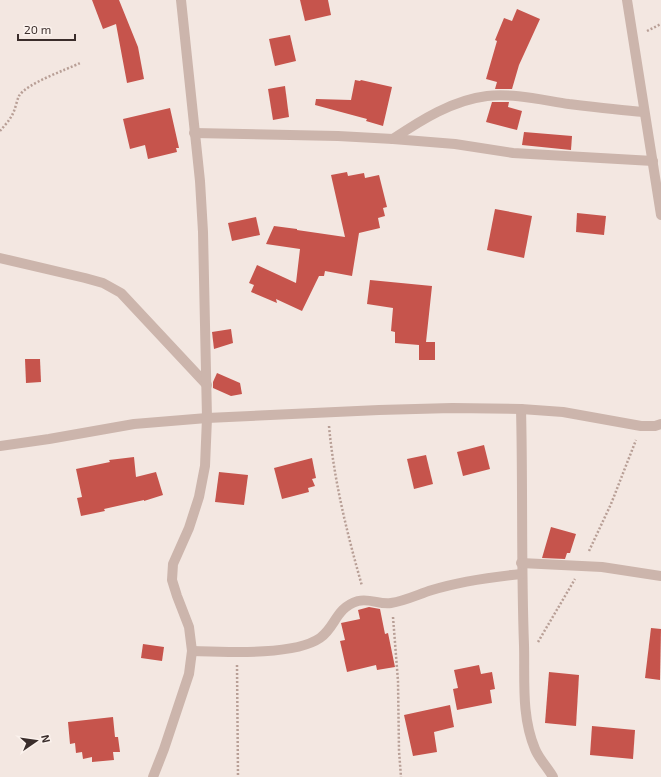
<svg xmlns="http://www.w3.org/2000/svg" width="661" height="777" font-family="'Exo 2',sans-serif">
  <rect width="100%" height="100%" fill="#f3e7e1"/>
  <!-- building -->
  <g fill="#c6544c">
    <polygon points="92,0 119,0 138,47 144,79 127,83 116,24 103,29"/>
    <polygon points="300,0 328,0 331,15 305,21"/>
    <polygon points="517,9 540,19 519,65 512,89 495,89 497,82 486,79 497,41 495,40 504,18 512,21"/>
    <polygon points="290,35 296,61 275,66 269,39"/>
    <polygon points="355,80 360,81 361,80 392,87 383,126 366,121 367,119 315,105 316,99 351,100"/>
    <polygon points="285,86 289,117 273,120 268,89"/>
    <polygon points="492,102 509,102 508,107 522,111 517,130 486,122"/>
    <polygon points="170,108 179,148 176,148 177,152 148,159 145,145 130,149 123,119"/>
    <polygon points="524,132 572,136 571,150 522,145"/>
    <polygon points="347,172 348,176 364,173 365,178 379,175 387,207 383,208 385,216 378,218 380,228 359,233 352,276 325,271 324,276 319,276 302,311 276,299 277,303 251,292 254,285 249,283 257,265 296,283 300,249 266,244 274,226 297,229 297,230 345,237 331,175"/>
    <polygon points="495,209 532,216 524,258 487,250"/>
    <polygon points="577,213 606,216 604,235 576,232"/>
    <polygon points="256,217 260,235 232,241 228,223"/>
    <polygon points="370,280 432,286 426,342 435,342 435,360 419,360 419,345 395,343 395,332 391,331 393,308 367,304"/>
    <polygon points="231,329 233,343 214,349 212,332"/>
    <polygon points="25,359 40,359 41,382 26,383"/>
    <polygon points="217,373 240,383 242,394 231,396 213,388 213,382"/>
    <polygon points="484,445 490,469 463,476 457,452"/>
    <polygon points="426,455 433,484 414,489 407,459"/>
    <polygon points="134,457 136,477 156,472 163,495 144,501 144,500 104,509 105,511 81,516 77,498 82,497 76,469 110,462 109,460"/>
    <polygon points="312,458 316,478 312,479 315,486 308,488 309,492 282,499 274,468"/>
    <polygon points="219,472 248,475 244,505 215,502"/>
    <polygon points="551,527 576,534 570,553 567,553 565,559 542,558"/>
    <polygon points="369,607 380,609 385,634 388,633 395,667 377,670 376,665 347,672 340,641 345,640 341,623 360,619 358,610"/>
    <polygon points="651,628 661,629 660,680 645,678"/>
    <polygon points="143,644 164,647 162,661 141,658"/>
    <polygon points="479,665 481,674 492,672 495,689 490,690 492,703 457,710 453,689 458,688 454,670"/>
    <polygon points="549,672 579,675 576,726 545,723"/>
    <polygon points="450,705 454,727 434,732 437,752 413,756 404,715"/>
    <polygon points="113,717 115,737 118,737 120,752 113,752 114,760 92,762 92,757 83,759 82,752 76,753 75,743 70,744 68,722"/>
    <polygon points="592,726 635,730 633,759 590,755"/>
  </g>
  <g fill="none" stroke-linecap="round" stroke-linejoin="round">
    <!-- path -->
    <g stroke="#b89f96" stroke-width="2.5" stroke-dasharray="2 2" stroke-linecap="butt">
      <polyline points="647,31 661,24"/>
      <path d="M0 131C5 125 11 119 14 111 16 106 17 100 19 96 27 83 66 70 80 63"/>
      <path d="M329 426C334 481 347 533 362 586"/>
      <polyline points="589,551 611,504 636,440"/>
      <polyline points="393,617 398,681 399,751 401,777"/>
      <polyline points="538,642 575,579"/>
      <polyline points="237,665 238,777"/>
    </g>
    <!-- street -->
    <g stroke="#ccb5ac" stroke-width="10">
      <polyline points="627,0 661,215"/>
      <polyline points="194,133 338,136 393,139 455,144 513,153 653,161"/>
      <path d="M393 139C421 120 453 100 487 96 513 93 542 100 569 104 594 107 619 110 644 112"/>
      <polyline points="0,258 85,278 103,283 121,293 207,385"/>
      <path d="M521 409C523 487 521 566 524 645 525 679 521 716 535 749 539 759 548 768 553 777"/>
      <polyline points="0,446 49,439 134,424 207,418 379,410 452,408 521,409 563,412 641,426 655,426 661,424"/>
      <polyline points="521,563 602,567 661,576"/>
      <path d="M192 651C224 652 294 656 320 638 336 627 335 608 358 601 370 598 380 605 391 603 405 601 419 594 432 590 461 581 491 577 521 574"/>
      <polyline points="153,777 164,749 189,674 192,651 189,627 177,596 172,580 173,564 189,528 199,497 205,466 207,418 203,232 200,181 181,0"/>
    </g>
  </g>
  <!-- north arrow -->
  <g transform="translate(36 741) rotate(77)" stroke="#fbf2ed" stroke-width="3" paint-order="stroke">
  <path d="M0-3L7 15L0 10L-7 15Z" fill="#3a2d2b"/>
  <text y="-6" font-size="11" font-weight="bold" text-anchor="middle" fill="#3a2d2b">N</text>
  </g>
  <!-- scale -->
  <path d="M18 34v6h57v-6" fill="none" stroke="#3a2d2b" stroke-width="2"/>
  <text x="24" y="34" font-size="12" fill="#3a2d2b" stroke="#fbf2ed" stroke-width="3" paint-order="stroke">20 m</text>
</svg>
